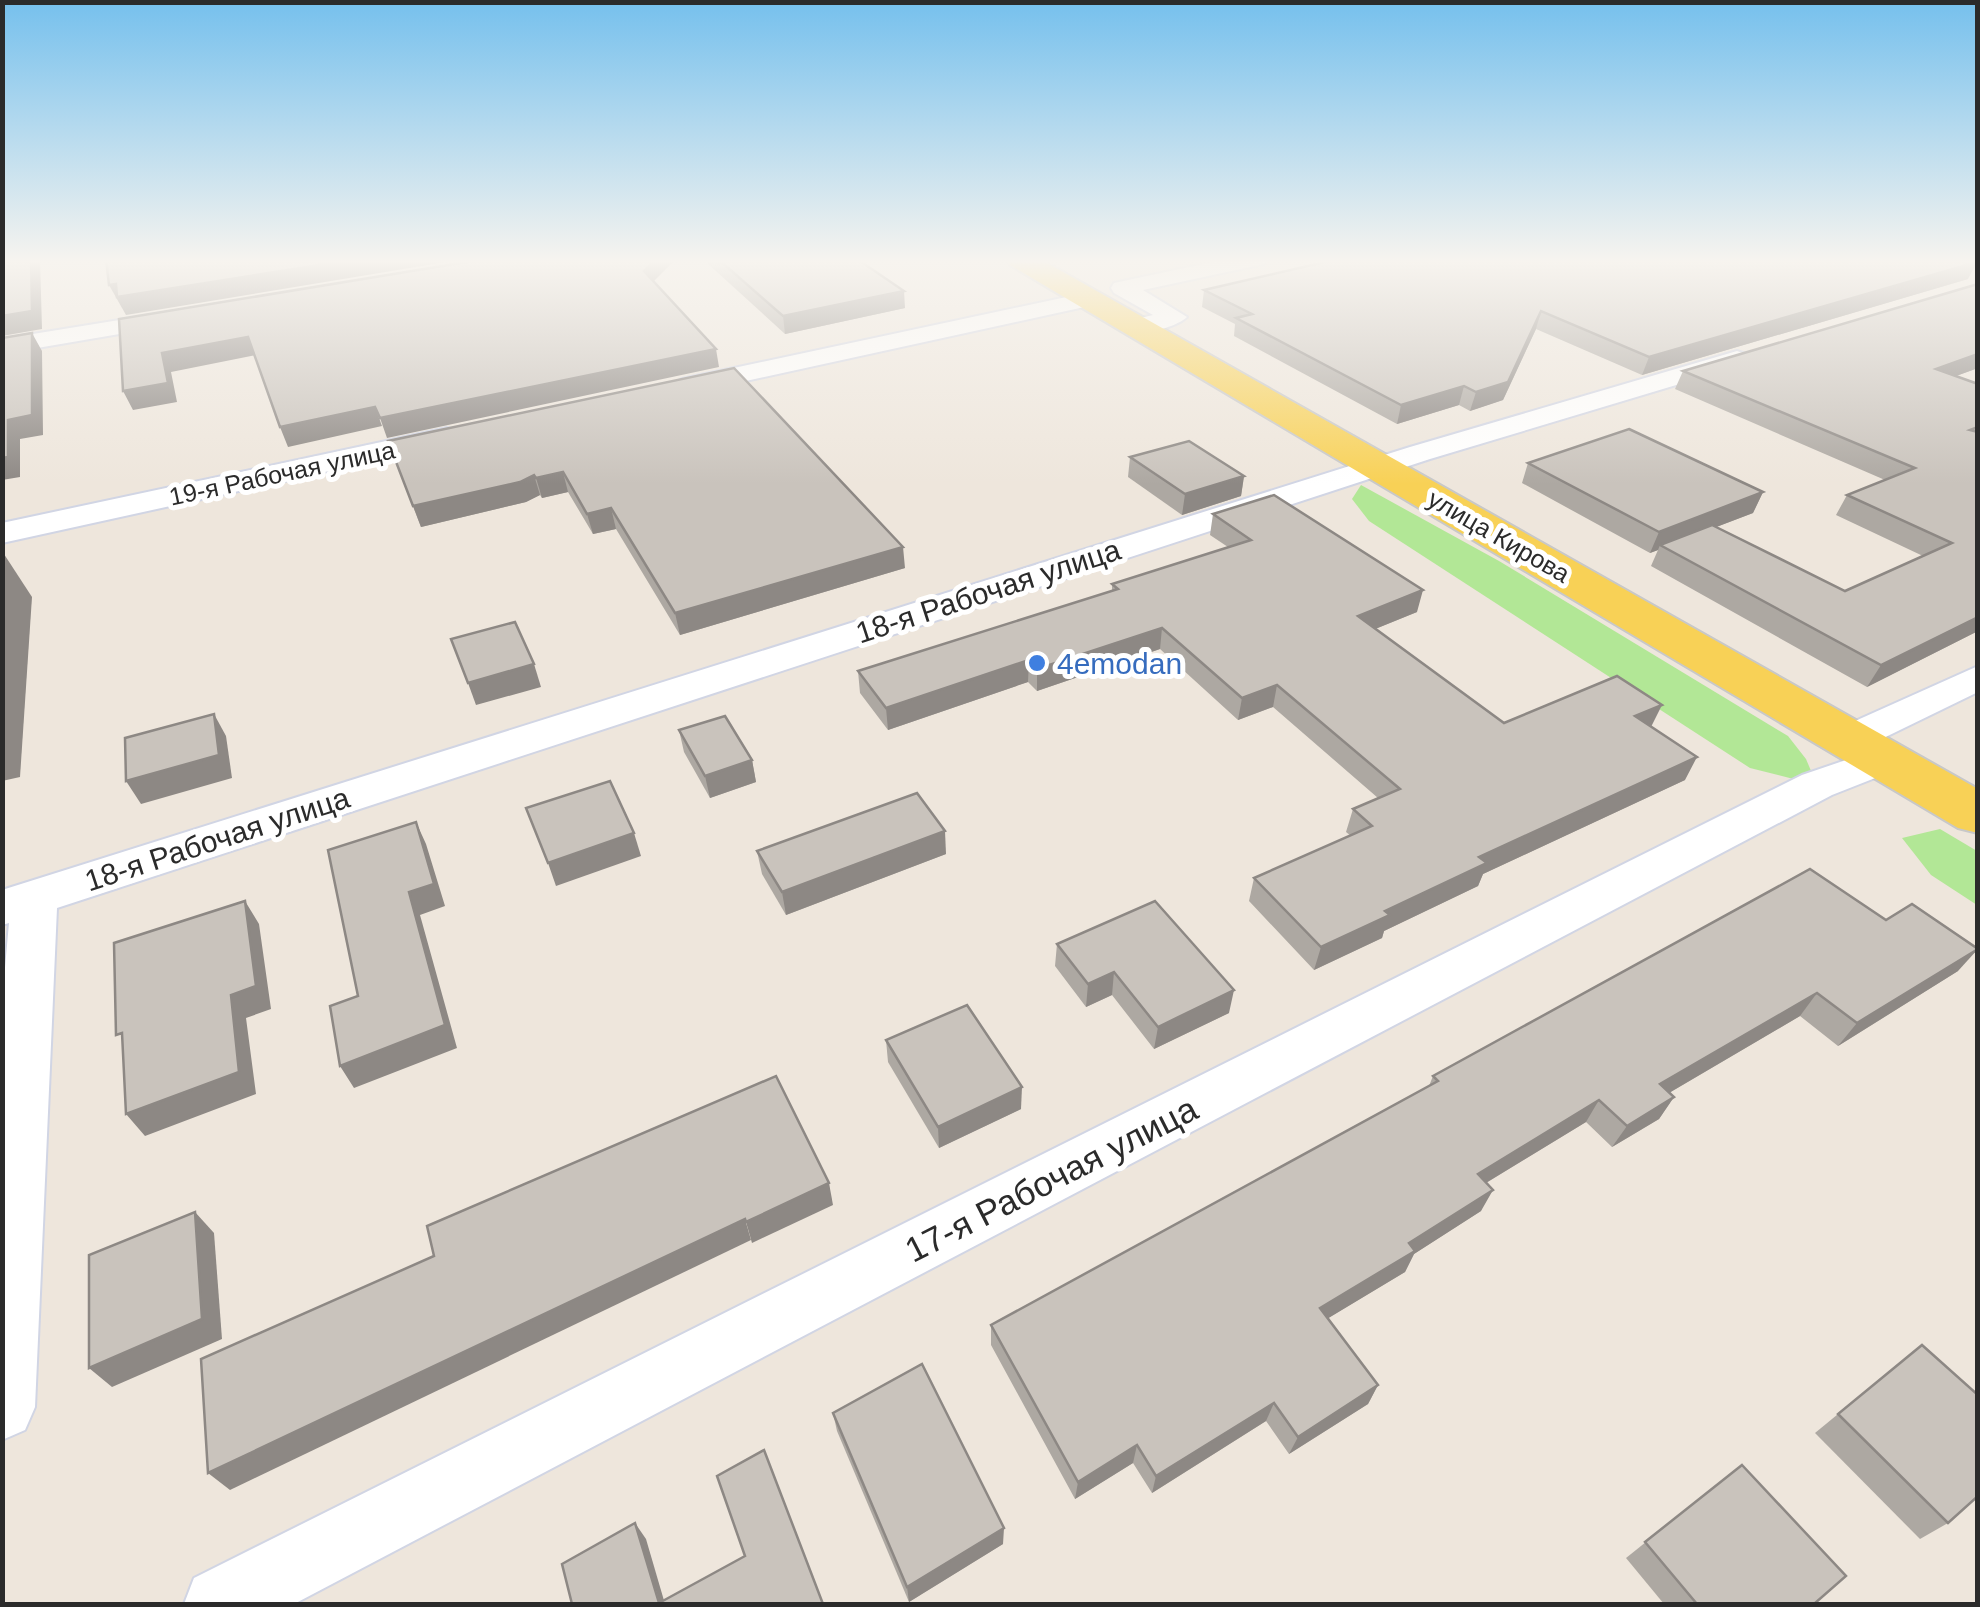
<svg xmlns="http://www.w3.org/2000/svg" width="1980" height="1607" font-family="Helvetica,sans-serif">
  <rect width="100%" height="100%" fill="#eee6dc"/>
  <!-- green -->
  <g fill="#b2e796">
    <polygon points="1361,485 1499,561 1788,736 1806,759 1817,785 1750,768 1369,521 1352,499"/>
    <polygon points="1940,829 1977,851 1977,905 1931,875 1902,838"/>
  </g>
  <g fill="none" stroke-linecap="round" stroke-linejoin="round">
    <defs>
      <g id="street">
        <path d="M1227 259H1267L1264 264 1143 290 1187 317C1175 328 1144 335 1128 331L1125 326 1128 321 1153 315 1114 293 1111 288 1114 283Z"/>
        <polygon points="1090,292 1098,294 1102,299 1098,304 682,395 669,387 682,379"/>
        <polygon points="175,311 187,318 184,323 2,354 2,339"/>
        <polygon points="1737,351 1746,354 1750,359 1746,364 1430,459 57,908 35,1407 25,1430 2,1440 2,1001 9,923 2,925 2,890 1410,447"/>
        <polygon points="447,428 457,431 461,437 457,443 2,543 2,523"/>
        <polygon points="1978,666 1978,692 1863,748 1849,752 1835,748 1829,739 1835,730"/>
        <polygon points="1884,747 1898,751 1904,760 1898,769 1832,795 294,1604 184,1604 194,1578 1802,775"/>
      </g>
      <polygon id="primary" points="1006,259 1040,259 1978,789 1978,833 1958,828 1010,265"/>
    </defs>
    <!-- street casing -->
    <use href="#street" stroke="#d1d5e4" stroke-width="4"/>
    <!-- primary casing -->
    <use href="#primary" stroke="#c8c8c8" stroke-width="4"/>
    <!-- street -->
    <use href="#street" fill="#fff" fill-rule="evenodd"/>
    <!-- primary -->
    <use href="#primary" fill="#f8d156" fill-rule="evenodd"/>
  </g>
  <!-- wall -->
  <g fill="#ada8a2">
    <polygon points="706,259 857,259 905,308 785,334 706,262"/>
    <polygon points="1968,279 1642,375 1536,329 1503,400 1470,411 1459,405 1397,424 1234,336 1235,324 1202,307 1204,290"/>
    <polygon points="734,368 905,568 680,635 616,529 593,534 568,492 542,498 540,495 526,502 421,527 388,441"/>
    <polygon points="1978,368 1956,376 1978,631 1867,687 1651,566 1658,550 1650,553 1522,483 1528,463 1763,492 1753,513 1716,527 1845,591 1923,556 1836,515 1847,495 1885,480 1675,389 1683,371"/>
    <polygon points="1130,457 1244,476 1241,496 1182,515 1128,477"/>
    <polygon points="1213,514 1417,612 1375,629 1504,723 1651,726 1685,780 1483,874 1478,886 1384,931 1382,938 1314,970 1249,901 1254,878 1351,836 1346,832 1353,809 1378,798 1273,707 1238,720 1160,649 1037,691 1028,682 888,730 860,693 858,671 1112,591 1112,584 1228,547 1210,535"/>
    <polygon points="679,730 752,760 756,782 710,798 684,752"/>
    <polygon points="757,851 946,854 786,915 762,874"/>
    <polygon points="1810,869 1958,971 1838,1046 1800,1016 1669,1093 1674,1097 1659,1119 1612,1147 1586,1122 1486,1183 1481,1211 1414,1254 1405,1272 1328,1318 1378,1385 1368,1404 1289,1454 1266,1421 1152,1493 1133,1463 1075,1499 991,1345 991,1325 1429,1086 1433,1076"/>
    <polygon points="1057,944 1229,1013 1154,1049 1112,995 1086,1007 1055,966"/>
    <polygon points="886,1040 1021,1109 939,1148 888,1062"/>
    <polygon points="1922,1345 1948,1523 1920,1539 1815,1433"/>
    <polygon points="833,1413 1003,1544 909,1602 837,1431"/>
    <polygon points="1742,1465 1814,1604 1664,1604 1626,1558"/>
  </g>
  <!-- shaded-wall -->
  <g fill="#8d8884">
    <polygon points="31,259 40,259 42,329 2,336 2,316"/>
    <polygon points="357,259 464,259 126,315 109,285"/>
    <polygon points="656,259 676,259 647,288 644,271"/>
    <polygon points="1977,262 1968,279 1642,375 1649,357"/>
    <polygon points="904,291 905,308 785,334 783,316"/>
    <polygon points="1541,311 1536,329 1503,400 1470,411 1476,392"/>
    <polygon points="32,333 42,351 43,435 20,439 20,477 2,480 2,458 8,420"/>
    <polygon points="248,337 256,355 171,372 177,402 133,410 123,391 162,353"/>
    <polygon points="716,349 719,367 387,438 380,418"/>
    <polygon points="1978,354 1978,368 1926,387 1936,369"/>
    <polygon points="1464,386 1459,405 1397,424 1401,405"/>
    <polygon points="375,407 382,426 288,447 280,427"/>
    <polygon points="563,472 568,492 542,498 536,478"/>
    <polygon points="534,475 540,495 526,502 421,527 413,506"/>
    <polygon points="1244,476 1241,496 1182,515 1185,494"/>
    <polygon points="1763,492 1753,513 1664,547 1660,545 1658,550 1650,553 1659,532"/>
    <polygon points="611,508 616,529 593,534 587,514"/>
    <polygon points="903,547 905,568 680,635 675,613"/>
    <polygon points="2,551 32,597 20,777 2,781"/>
    <polygon points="1423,590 1417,612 1353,638 1358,616"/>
    <polygon points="1978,617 1978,631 1867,687 1881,665"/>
    <polygon points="1162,628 1160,649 1037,691 1037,669"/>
    <polygon points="1029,660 1028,682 888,730 886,708"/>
    <polygon points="534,664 541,687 476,705 468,683"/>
    <polygon points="1277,685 1273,707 1238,720 1242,698"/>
    <polygon points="1662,705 1651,727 1635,716"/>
    <polygon points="214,714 226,736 232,778 141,804 126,781"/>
    <polygon points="1697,757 1685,780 1483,874 1478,886 1384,931 1382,938 1314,970 1321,947 1479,857"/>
    <polygon points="752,760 756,782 710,798 705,776"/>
    <polygon points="416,822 426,844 445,906 420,915 457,1048 354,1088 340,1066 409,892"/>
    <polygon points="945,831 946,854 786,915 782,892"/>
    <polygon points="634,833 641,856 556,886 548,863"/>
    <polygon points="245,901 259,924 271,1009 246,1018 256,1094 145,1136 126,1114 231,995"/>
    <polygon points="1978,949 1958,971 1838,1046 1857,1023"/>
    <polygon points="1114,972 1112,995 1086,1007 1088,984"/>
    <polygon points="1234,990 1229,1013 1154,1049 1158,1027"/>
    <polygon points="1817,993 1800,1016 1645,1107 1660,1084"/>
    <polygon points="1022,1087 1021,1109 939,1148 938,1127"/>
    <polygon points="1674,1097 1659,1119 1612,1147 1627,1126"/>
    <polygon points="1599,1100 1586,1122 1466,1195 1478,1174"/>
    <polygon points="829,1183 833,1205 752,1243 746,1222"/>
    <polygon points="1493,1190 1481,1211 1414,1254 1405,1272 1312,1328 1320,1308 1409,1243"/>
    <polygon points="195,1212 214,1233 222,1339 112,1387 89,1368"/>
    <polygon points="745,1219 751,1240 230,1490 208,1473"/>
    <polygon points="1378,1385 1368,1404 1289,1454 1298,1437"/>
    <polygon points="1274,1403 1266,1421 1152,1493 1156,1476"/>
    <polygon points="1137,1445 1133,1463 1075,1499 1078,1482"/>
    <polygon points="635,1523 646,1539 665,1604 660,1604"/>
    <polygon points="1004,1528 1003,1544 909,1602 907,1587"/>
  </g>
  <!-- building -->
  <g fill="#c9c3bc" stroke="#8d8884" stroke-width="2.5">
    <polygon points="2,259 31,259 32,311 2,316"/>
    <polygon points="106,259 357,259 117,297 116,284 109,285"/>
    <polygon points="485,259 656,259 644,271 716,349 380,418 375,407 280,427 248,337 162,353 168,383 123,391 119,319"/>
    <polygon points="718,259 857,259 904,291 783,316"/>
    <polygon points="1338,259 1963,259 1977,262 1649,357 1541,311 1508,382 1476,392 1464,386 1401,405 1236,318 1252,314 1204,290"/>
    <polygon points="1978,284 1978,354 1936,369 1978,384 1978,427 1970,430 1978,432 1978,617 1881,665 1660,545 1712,525 1845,591 1952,543 1847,495 1915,468 1683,371"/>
    <polygon points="32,333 32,415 8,420 8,457 2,458 2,338"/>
    <polygon points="734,368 903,547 675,613 611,508 587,514 563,472 536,478 534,475 520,482 413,506 388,441"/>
    <polygon points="1629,429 1763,492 1659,532 1528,463"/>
    <polygon points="1189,441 1244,476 1185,494 1130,457"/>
    <polygon points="1274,495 1423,590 1358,616 1504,723 1617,676 1662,705 1635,716 1697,757 1479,857 1487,863 1385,911 1390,915 1321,947 1254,878 1372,826 1353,809 1400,789 1277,685 1242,698 1162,628 1037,669 1029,660 886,708 858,671 1118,589 1112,584 1251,540 1213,514"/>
    <polygon points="515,622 534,664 468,683 451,639"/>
    <polygon points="214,714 219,755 126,781 125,738"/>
    <polygon points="725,716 752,760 705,776 679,730"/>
    <polygon points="610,781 634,833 548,863 526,808"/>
    <polygon points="917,793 945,831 782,892 757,851"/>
    <polygon points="416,822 434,884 409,892 445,1025 340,1066 330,1006 358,996 328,850"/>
    <polygon points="1810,869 1886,920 1912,904 1978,949 1857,1023 1817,993 1660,1084 1674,1097 1627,1126 1599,1100 1478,1174 1493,1190 1409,1243 1415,1251 1320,1308 1378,1385 1298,1437 1274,1403 1156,1476 1137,1445 1078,1482 991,1325 1438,1081 1433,1076"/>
    <polygon points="245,901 256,986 231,995 239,1072 126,1114 122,1033 116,1035 114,943"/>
    <polygon points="1155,901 1234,990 1158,1027 1114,972 1088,984 1057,944"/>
    <polygon points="967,1005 1022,1087 938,1127 886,1040"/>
    <polygon points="776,1076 829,1183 746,1222 745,1219 208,1473 201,1359 434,1256 427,1226"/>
    <polygon points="195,1212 202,1319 89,1368 89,1255"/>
    <polygon points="1922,1345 1978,1395 1978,1496 1948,1523 1838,1414"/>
    <polygon points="922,1364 1004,1528 907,1587 833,1413"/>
    <polygon points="764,1450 823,1604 572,1604 562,1564 635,1523 659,1603 745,1556 717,1476"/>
    <polygon points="1742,1465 1846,1576 1814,1604 1697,1604 1645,1542"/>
  </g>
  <!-- sky -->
  <linearGradient id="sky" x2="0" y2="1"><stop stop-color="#75c0ed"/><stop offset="0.54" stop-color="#f7f4ef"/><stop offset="1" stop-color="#f7f4ef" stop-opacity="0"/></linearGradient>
  <rect width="1980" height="484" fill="url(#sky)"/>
  <!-- markers -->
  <circle fill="#3f7fe0" stroke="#fff" stroke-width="4" cx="1037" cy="663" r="10"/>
  <g text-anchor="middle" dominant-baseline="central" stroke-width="10" stroke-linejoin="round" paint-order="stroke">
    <!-- far-street labels -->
    <g font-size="25" fill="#2b2b2b" stroke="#fff">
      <text transform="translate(282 473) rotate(-12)">19-я Рабочая улица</text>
      <text transform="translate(1499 536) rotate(30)">улица Кирова</text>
    </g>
    <!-- street labels -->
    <g font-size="30" fill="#2b2b2b" stroke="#fff">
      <text transform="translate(988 591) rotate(-18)">18-я Рабочая улица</text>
      <text transform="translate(217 839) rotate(-18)">18-я Рабочая улица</text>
    </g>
    <!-- shop labels -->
    <g font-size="30" fill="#366cbe" stroke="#fff" text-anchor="start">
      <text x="1057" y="663">4emodan</text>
    </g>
    <!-- near-street labels -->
    <g font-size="35" fill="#2b2b2b" stroke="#fff">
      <text transform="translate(1051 1179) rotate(-27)">17-я Рабочая улица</text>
    </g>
  </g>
  <!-- border -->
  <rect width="1980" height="1607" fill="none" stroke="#2b2b2b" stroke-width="10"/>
</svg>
